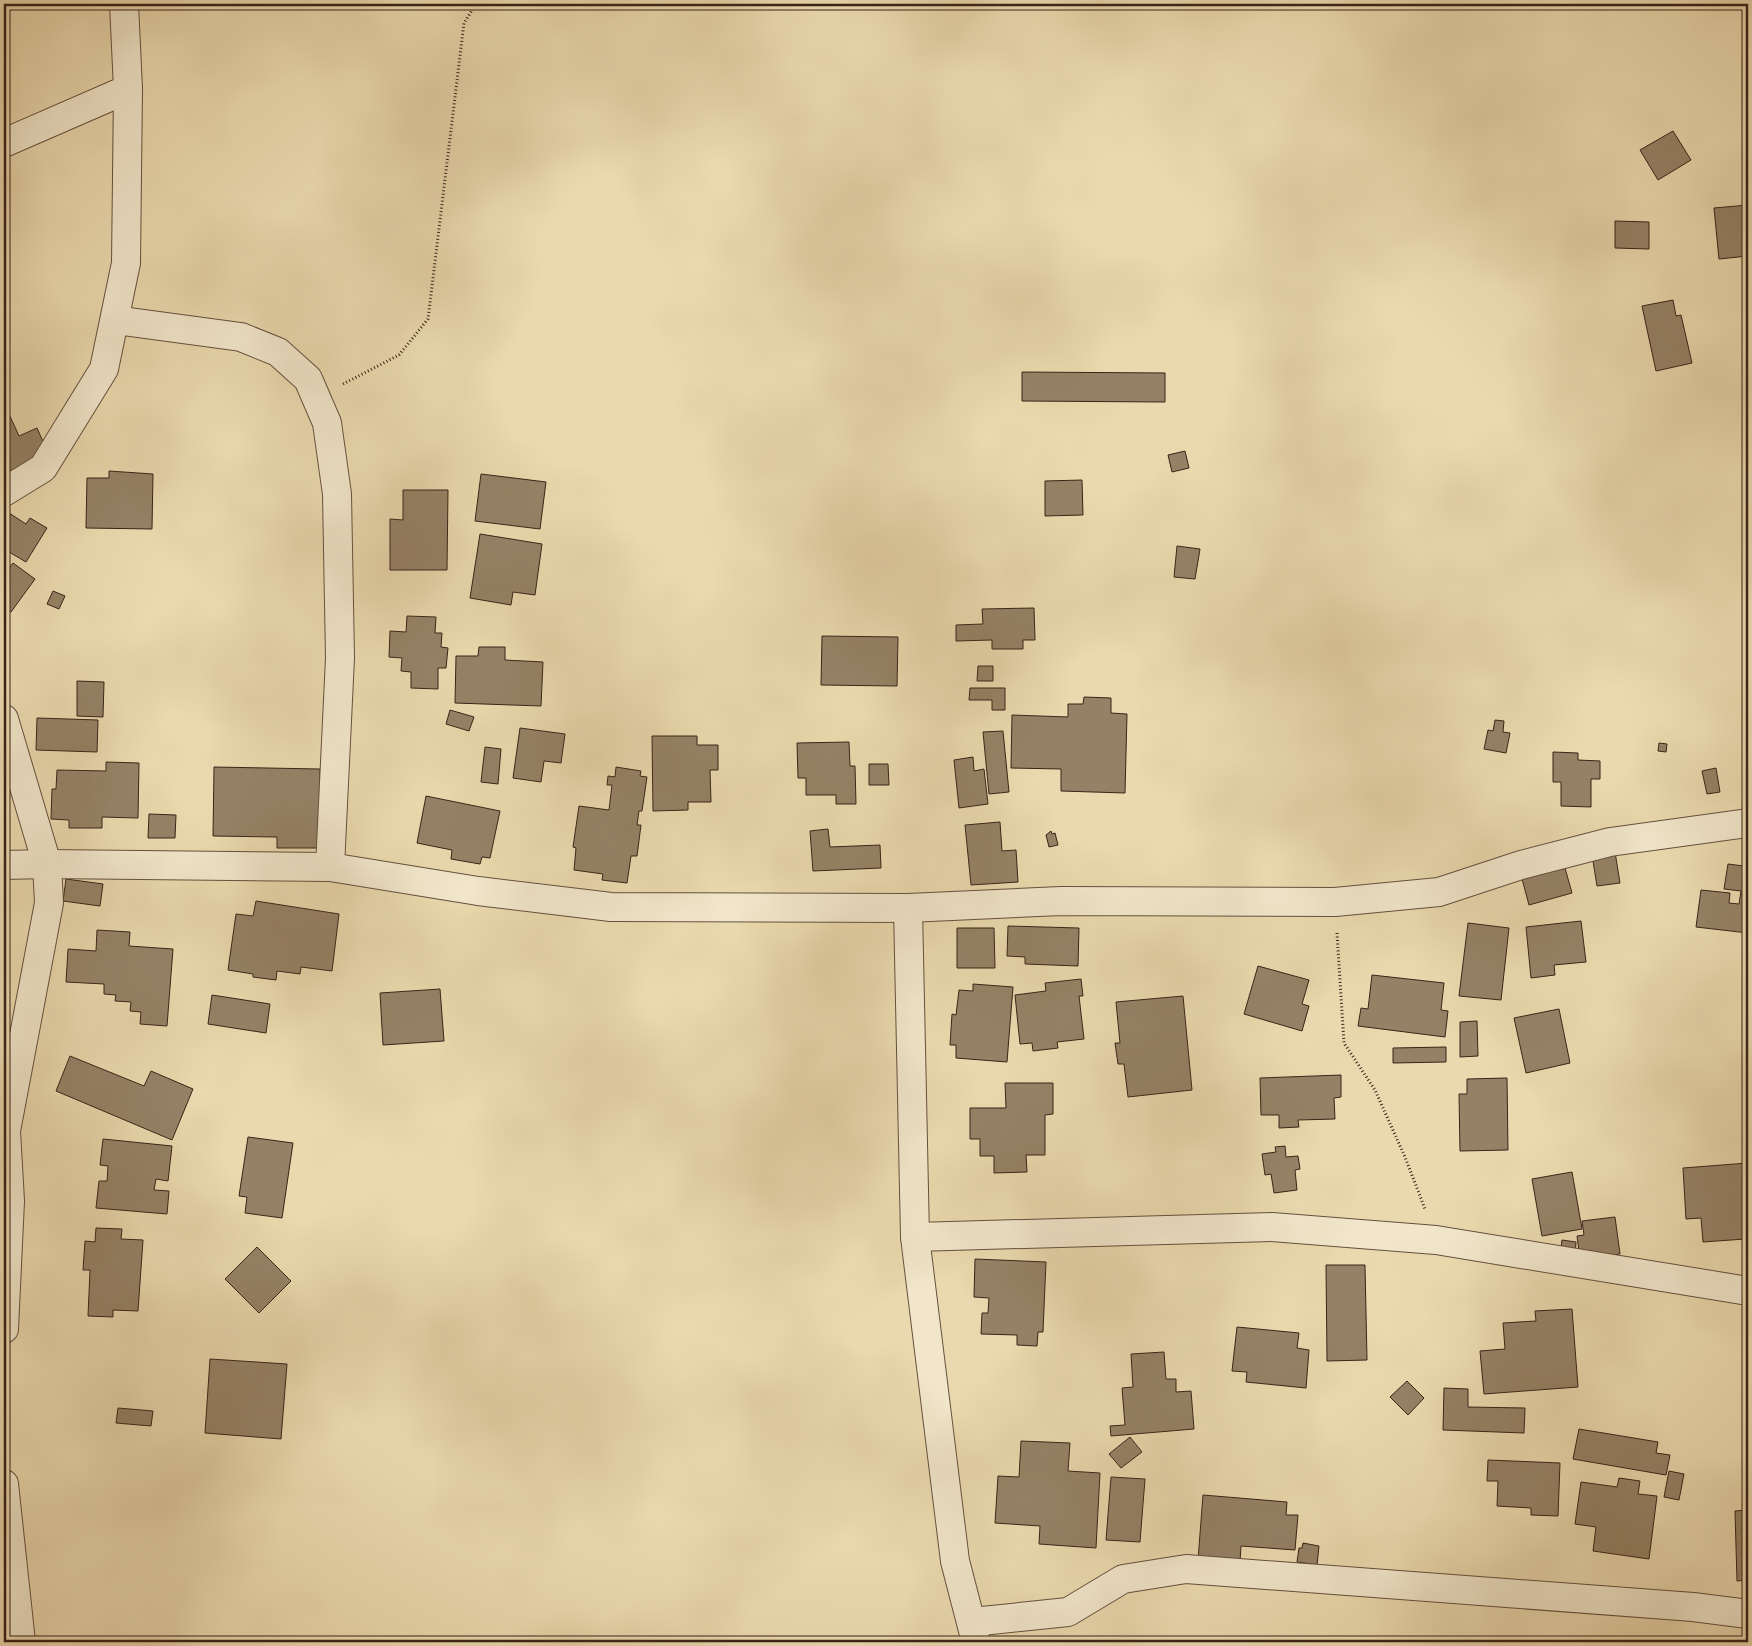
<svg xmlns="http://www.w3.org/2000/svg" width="1752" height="1646" font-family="'Libre Bodoni',serif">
  <rect width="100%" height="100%" fill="#ead9ae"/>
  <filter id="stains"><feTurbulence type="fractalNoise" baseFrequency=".004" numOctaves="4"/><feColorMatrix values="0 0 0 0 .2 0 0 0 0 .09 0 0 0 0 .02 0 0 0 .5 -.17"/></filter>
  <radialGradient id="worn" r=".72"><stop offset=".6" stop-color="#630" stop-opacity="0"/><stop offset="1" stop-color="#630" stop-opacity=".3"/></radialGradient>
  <!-- building -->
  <g fill="#958266" stroke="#392318">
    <polygon points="1673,131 1691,160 1658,180 1640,150"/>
    <polygon points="1748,205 1748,256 1719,259 1714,208"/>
    <polygon points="1615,221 1649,222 1649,249 1615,248"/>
    <polygon points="1673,300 1676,316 1681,315 1692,363 1656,371 1642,306"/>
    <polygon points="4,324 9,342 4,344"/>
    <polygon points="1022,372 1165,373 1165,402 1022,401"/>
    <polygon points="4,403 19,436 37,428 49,455 4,475"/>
    <polygon points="1185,451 1189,468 1172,472 1168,455"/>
    <polygon points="109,471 153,474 152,529 86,528 87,478 109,478"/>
    <polygon points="481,474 546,482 540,529 475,521"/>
    <polygon points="1082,480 1083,515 1045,516 1045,481"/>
    <polygon points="403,490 448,490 447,570 390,570 390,519 403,520"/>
    <polygon points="6,511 26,524 30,518 47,528 26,562 4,549 4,515"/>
    <polygon points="480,534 542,544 535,595 513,592 511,605 470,598"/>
    <polygon points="1177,546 1200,549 1195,579 1174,577"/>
    <polygon points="13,563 35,579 11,612 4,607 4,575"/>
    <polygon points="53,591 65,596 59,609 47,604"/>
    <polygon points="1034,608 1035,640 1023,640 1023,649 992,649 992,640 956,641 956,625 983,624 982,609"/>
    <polygon points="407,616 436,617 435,633 442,633 441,647 448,648 446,668 438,668 438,689 411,688 411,672 401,671 402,658 389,657 390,631 406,632"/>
    <polygon points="822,636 898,637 897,686 821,685"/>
    <polygon points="479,647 505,647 505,660 543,662 541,706 455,703 456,656 478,656"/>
    <polygon points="978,666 993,666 993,681 977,681"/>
    <polygon points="77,681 104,682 103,717 77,716"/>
    <polygon points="970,688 1005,688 1005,710 992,710 992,700 969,700"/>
    <polygon points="1084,697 1111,698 1111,713 1127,714 1125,793 1061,791 1061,769 1011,768 1012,715 1068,717 1068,704 1083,704"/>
    <polygon points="450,710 474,717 469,731 446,724"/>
    <polygon points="37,718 98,720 97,752 36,750"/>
    <polygon points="1495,720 1504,721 1503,732 1510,733 1506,753 1484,749 1488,730 1493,731"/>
    <polygon points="520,728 565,734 561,763 544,761 541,782 513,778"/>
    <polygon points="1003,731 1009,792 989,794 983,732"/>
    <polygon points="652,736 697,736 697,745 718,745 718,770 710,770 711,802 688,802 688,810 653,811"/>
    <polygon points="849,742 850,766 855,766 856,804 836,804 836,795 806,795 806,778 798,778 797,743"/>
    <polygon points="1659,743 1667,744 1666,752 1658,751"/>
    <polygon points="485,747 501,749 498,784 481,782"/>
    <polygon points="1553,752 1578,753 1578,760 1600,761 1600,779 1591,779 1591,807 1561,806 1561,782 1553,782"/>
    <polygon points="973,757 974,771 984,769 988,804 959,808 954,760"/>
    <polygon points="106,762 139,763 138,818 102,817 102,828 69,828 69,820 51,819 52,789 56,789 57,770 106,771"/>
    <polygon points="869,764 888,764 889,785 869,785"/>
    <polygon points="214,767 320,769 319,848 277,848 277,837 213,836"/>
    <polygon points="616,767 641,771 640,776 647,777 642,811 639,811 637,825 641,825 637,856 631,856 627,883 602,880 603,874 574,870 576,848 573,847 579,806 609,810 612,785 607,785 608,776 615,777"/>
    <polygon points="1716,768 1720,792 1707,794 1702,771"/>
    <polygon points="4,787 9,817 4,818"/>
    <polygon points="426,796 500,811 490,858 482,857 480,864 451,859 452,850 417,843"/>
    <polygon points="149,814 176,815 175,838 148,838"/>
    <polygon points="1000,822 1002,851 1016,850 1018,882 971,885 965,825"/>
    <polygon points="828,829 830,847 880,845 881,868 813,871 810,831"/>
    <polygon points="1051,831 1052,834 1055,833 1058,845 1049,847 1046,835"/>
    <polygon points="1615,852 1620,883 1597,886 1592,855"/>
    <polygon points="1746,853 1748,854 1748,933 1696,927 1701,890 1730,893 1729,903 1739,904 1741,891 1724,889 1728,864 1744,866"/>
    <polygon points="1565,868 1572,893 1529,905 1522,879"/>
    <polygon points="66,879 103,884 100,906 63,901"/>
    <polygon points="256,901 339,914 332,971 301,967 300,974 277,971 276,980 253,977 253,974 228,970 236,914 253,916"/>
    <polygon points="1581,921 1586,962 1554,965 1555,975 1531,978 1526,927"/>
    <polygon points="1468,923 1509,928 1501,1000 1459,996"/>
    <polygon points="1008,926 1079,928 1078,966 1025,964 1025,957 1007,956"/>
    <polygon points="957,928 994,928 995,968 957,968"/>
    <polygon points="97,930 130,932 129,946 173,949 167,1026 140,1024 141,1012 130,1011 131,1002 115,1001 116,995 104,994 104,984 66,982 68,949 96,951"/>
    <polygon points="1258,966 1309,980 1302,1004 1309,1006 1302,1031 1244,1014"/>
    <polygon points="1748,972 1748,986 1742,976"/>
    <polygon points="1372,975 1444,983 1441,1010 1448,1011 1445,1037 1358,1026 1361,1008 1368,1009"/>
    <polygon points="1081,979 1083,996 1079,996 1084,1039 1057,1042 1058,1048 1033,1051 1032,1043 1020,1044 1015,995 1046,991 1045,983"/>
    <polygon points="973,984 1013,987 1007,1062 956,1058 956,1045 950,1045 952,1014 956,1015 959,990 973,991"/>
    <polygon points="440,989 444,1041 383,1045 380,993"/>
    <polygon points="212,995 270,1004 266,1033 208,1024"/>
    <polygon points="1183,996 1192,1090 1128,1097 1124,1064 1118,1064 1115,1043 1120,1043 1116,1002"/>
    <polygon points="1559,1009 1570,1063 1526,1073 1514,1018"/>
    <polygon points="1477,1021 1478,1056 1460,1057 1460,1022"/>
    <polygon points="1446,1047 1446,1062 1393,1063 1393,1048"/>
    <polygon points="70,1056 144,1086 151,1071 193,1089 172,1140 56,1091"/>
    <polygon points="1341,1075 1341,1097 1334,1098 1335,1119 1298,1120 1299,1127 1279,1128 1279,1115 1261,1115 1260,1078"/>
    <polygon points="1507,1078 1508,1150 1460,1151 1459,1094 1467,1094 1467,1079"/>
    <polygon points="1005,1083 1053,1083 1053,1114 1045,1115 1045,1155 1026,1155 1027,1172 994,1173 994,1156 980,1156 980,1139 970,1139 970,1108 1006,1108"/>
    <polygon points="248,1137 293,1143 282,1218 245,1213 247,1197 239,1196"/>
    <polygon points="103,1139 172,1146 168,1181 156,1179 154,1190 169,1191 167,1214 96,1208 99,1181 107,1181 108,1166 100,1165"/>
    <polygon points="1285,1146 1286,1157 1298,1156 1300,1169 1295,1170 1297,1190 1274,1193 1271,1174 1265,1175 1262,1154 1276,1152 1275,1147"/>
    <polygon points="1748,1163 1748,1230 1745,1230 1745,1239 1703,1242 1701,1218 1686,1219 1683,1168"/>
    <polygon points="1572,1172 1582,1229 1542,1236 1532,1179"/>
    <polygon points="1615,1217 1620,1254 1580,1259 1577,1236 1584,1235 1582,1221"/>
    <polygon points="96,1228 122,1229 121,1239 143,1240 138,1311 113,1310 113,1317 88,1316 90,1270 83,1270 85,1241 95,1242"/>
    <polygon points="1562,1240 1576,1242 1575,1256 1560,1255"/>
    <polygon points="257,1247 291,1281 259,1313 225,1279"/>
    <polygon points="975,1259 1046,1262 1043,1332 1038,1332 1037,1346 1017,1345 1017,1335 981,1334 982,1313 988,1313 989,1298 974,1297"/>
    <polygon points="1326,1265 1365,1265 1367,1360 1327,1361"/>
    <polygon points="1572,1309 1578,1387 1484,1394 1480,1351 1505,1349 1503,1323 1536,1321 1535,1311"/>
    <polygon points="1237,1327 1299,1333 1297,1348 1309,1350 1306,1388 1246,1382 1247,1372 1232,1371"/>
    <polygon points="1164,1352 1166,1379 1176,1379 1176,1392 1191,1391 1194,1429 1111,1436 1110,1426 1125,1425 1122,1388 1133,1387 1131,1354"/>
    <polygon points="210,1359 287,1364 281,1439 205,1433"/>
    <polygon points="1407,1381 1424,1398 1408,1415 1390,1397"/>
    <polygon points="1444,1388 1468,1389 1468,1407 1525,1408 1524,1433 1443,1430"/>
    <polygon points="118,1408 153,1411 151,1426 116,1423"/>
    <polygon points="1579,1429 1658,1442 1656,1453 1670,1455 1666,1475 1573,1459"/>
    <polygon points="1130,1437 1142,1452 1121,1468 1109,1454"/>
    <polygon points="1021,1441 1070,1443 1068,1471 1100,1473 1096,1548 1039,1544 1040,1526 995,1523 998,1476 1019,1477"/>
    <polygon points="1488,1460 1560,1463 1558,1516 1531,1515 1531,1508 1497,1506 1498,1481 1487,1481"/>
    <polygon points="1669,1471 1684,1474 1679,1500 1664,1497"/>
    <polygon points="1111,1477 1145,1479 1140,1542 1106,1540"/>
    <polygon points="1619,1478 1640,1481 1638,1494 1657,1496 1649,1559 1593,1551 1596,1527 1575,1524 1581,1482 1617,1487"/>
    <polygon points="1203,1495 1287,1502 1286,1515 1298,1515 1295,1550 1241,1546 1240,1562 1198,1560"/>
    <polygon points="1748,1510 1748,1580 1737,1581 1735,1511"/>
    <polygon points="1303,1543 1319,1546 1317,1565 1297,1562 1299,1548 1302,1548"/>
  </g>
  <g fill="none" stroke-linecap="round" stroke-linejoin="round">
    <defs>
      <g id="street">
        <polyline points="4,143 128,89"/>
        <polyline points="115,320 241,337 278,352 308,379 327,423 337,494 340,658 330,867"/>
        <polyline points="4,492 43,468 104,369 126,263 128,89 124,4"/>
        <polyline points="4,719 47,864 49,903 6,1131 10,1201 4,1329"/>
        <polyline points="4,865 47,864 330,867 478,891 611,907 908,908 1061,901 1335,902 1439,892 1521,865 1610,842 1748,823"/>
        <polyline points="908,908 915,1237 955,1561 976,1642"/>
        <polyline points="915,1237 1272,1227 1436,1240 1748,1291"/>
        <polyline points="4,1484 21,1642"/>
        <polyline points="972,1622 1068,1612 1123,1579 1186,1569 1693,1607 1748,1614"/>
      </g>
    </defs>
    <!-- street casing -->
    <use href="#street" stroke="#65503e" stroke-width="30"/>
    <!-- path -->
    <g stroke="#392318" stroke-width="3" stroke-dasharray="1 2.5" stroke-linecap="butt">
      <polyline points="343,384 399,355 428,319 464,23 476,4"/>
      <polyline points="1337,933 1344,1043 1375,1090 1405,1157 1425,1209"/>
    </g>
    <!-- street -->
    <use href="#street" stroke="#f1e6ca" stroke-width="28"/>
  </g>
  <!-- margin -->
  <rect width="1752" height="1646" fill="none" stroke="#ead9ae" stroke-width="20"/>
  <rect x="5" y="5" width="1742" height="1636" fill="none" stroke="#392318" stroke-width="2.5"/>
  <rect x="10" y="10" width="1732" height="1626" fill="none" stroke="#392318"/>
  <rect width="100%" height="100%" filter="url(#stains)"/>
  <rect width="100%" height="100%" fill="url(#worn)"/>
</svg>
